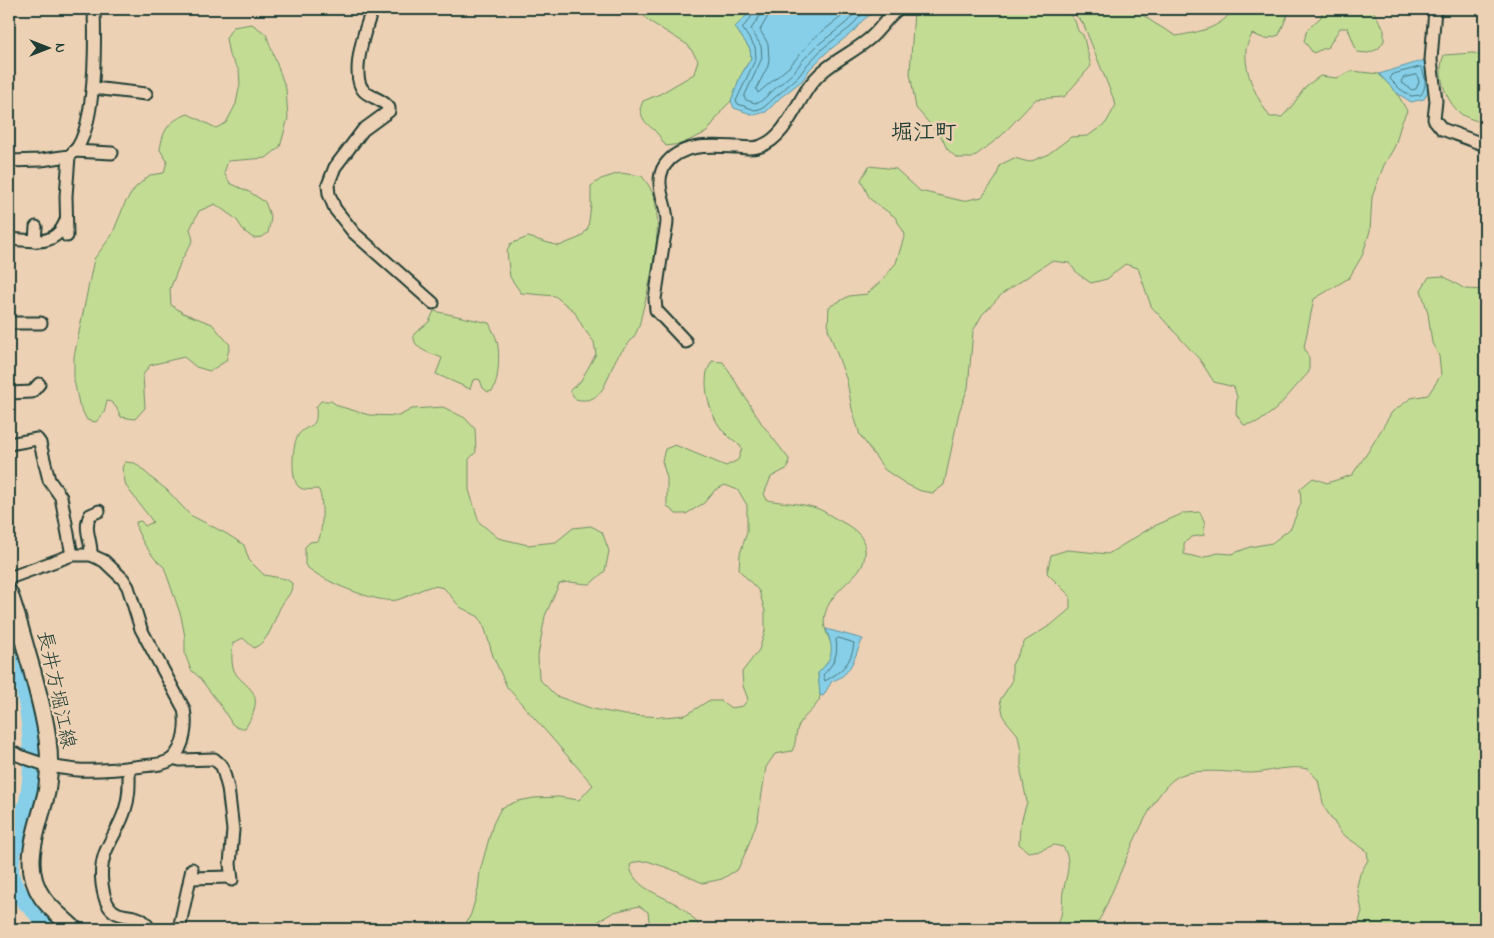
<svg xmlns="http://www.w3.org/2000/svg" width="1494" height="938" font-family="'Indie Flower','Klee One',sans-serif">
  <rect width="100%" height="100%" fill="#edd1b4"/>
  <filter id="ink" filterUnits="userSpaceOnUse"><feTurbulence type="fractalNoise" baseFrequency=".02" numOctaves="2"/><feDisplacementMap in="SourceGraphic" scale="10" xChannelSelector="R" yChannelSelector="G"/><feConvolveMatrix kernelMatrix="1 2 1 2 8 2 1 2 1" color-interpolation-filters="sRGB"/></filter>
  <g filter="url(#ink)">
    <!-- green -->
    <g fill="#c2dd93" stroke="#708d64">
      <path d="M637 9H751L746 16 735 27 750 49 751 58 740 77 731 101 723 109 707 132 681 144 666 146C662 141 660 136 656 132 646 122 644 124 640 109L643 101 660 94 694 74 698 60 688 45 649 21Z"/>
      <polygon points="919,9 1056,9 1061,13 1068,13 1075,21 1078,31 1083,35 1091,66 1064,97 1036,99 1000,137 972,158 957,158 947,149 942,138 916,108 910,73 914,11"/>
      <path d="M1069 9H1134L1154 23 1176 36C1198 32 1221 29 1233 9H1290L1279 35 1266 39 1252 34C1250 39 1247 44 1246 49 1244 74 1257 98 1270 117H1282L1292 106 1306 86 1320 76 1337 78 1352 71 1379 74 1397 93 1407 111 1401 124 1395 146 1384 165 1372 197 1370 231 1362 256 1349 278 1314 299 1304 347 1309 358V372L1276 409 1259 422 1244 425 1236 414 1237 397 1234 387 1214 382 1200 360 1151 306 1138 268 1125 264 1107 279 1091 283 1078 274 1069 263 1051 261 1002 294 982 315 973 331 968 388 959 412 944 485 933 493 921 491 906 484 885 470 860 435 852 409 847 381 828 329 829 307 849 296 867 294 883 279 896 263 905 234 895 217 870 199 861 180 869 166 896 169 920 191 963 201 982 197 996 178 1000 165 1014 158 1029 162 1047 155 1071 137 1088 136 1106 123 1116 105 1083 23Z"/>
      <polygon points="1323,9 1372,9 1384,29 1384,41 1378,49 1368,53 1357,52 1348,28 1340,28 1328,47 1313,53 1304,41 1307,30 1321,17"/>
      <path d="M252 24 266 34 286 89 288 118 280 147 266 158 228 161 224 173 230 183 251 193 265 202 271 218 268 233 262 237 253 238 244 231 236 219 215 204 199 211 190 229 193 240 181 261 170 289 171 305 183 313 212 324 230 345 226 361 210 371 196 367 184 357 150 365 143 375 145 408 135 419 121 417 116 407 111 402 107 401 104 413 96 422 87 420 79 404 74 380V357L94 259 112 235 125 203 135 188 150 175 164 173 167 161 160 150C163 129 169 121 188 114L216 128 226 123 236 104 240 84 239 70 229 55 226 38 233 27Z"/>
      <path d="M1473 53 1485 55V123C1478 121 1465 118 1460 113 1445 100 1436 73 1444 55Z"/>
      <path d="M620 173 642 176C645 181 650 186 652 192 665 220 651 280 643 309 641 316 640 325 637 331 633 341 622 349 616 359 606 378 604 406 575 399L570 390 580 382 596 354 594 342 584 329 574 311 555 296 521 293 510 277 507 252 510 244 528 237 559 246 581 237 588 228 591 205V186L601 179Z"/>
      <path d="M1443 276 1465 289 1485 290V929H1357L1362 911 1357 886 1360 874 1368 860 1367 851 1342 834 1324 807 1318 780 1308 769C1302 768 1295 767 1289 768 1277 768 1264 773 1252 773 1232 773 1194 767 1177 777 1149 793 1120 876 1106 906 1103 914 1098 921 1094 929H1048C1066 922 1061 906 1063 892 1066 876 1073 863 1063 847L1054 845 1041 850 1028 852 1019 844 1020 826 1027 802 1021 772V752L1018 735 1004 718 1000 700 1012 682V665L1025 641 1051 625 1070 609V596L1047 573 1051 555 1067 550 1108 554 1152 527 1184 513 1200 512 1205 523 1204 535 1192 537 1184 543V554L1201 558 1218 553 1232 554 1250 547 1272 543 1291 528 1301 503 1300 489 1313 478 1327 483 1352 475 1368 452 1392 412 1411 398 1428 395 1441 375 1439 356 1432 343 1428 313 1421 290 1429 277Z"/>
      <path d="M434 311 489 323C492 329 495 335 497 341 500 352 499 383 492 391L488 392 483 388 480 380 477 379 473 380 470 389 436 374 442 358C431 353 412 350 414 334L429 322Z"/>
      <path d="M712 361 723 362 762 424 789 459 788 468 771 477 764 494 767 500C782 503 801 503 816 508 822 510 828 514 833 517 849 526 867 533 865 555 864 559 864 562 862 566 850 583 830 593 825 614 819 639 848 645 818 673 818 681 822 692 819 700 815 709 804 715 799 725 795 733 797 742 792 751L775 754 766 767 758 819 747 849 738 869 722 879 703 883 671 869 647 861 635 862 630 865C632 887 659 894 676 904 685 909 697 921 701 929H650L648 912 639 906 614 912 592 925 574 929H463L471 914 478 890 480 871 493 824 501 808 518 801 534 798 559 797 579 800 593 785 507 687 493 656 485 629 479 617 460 607 444 588C439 587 433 585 429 587 418 590 408 597 397 600 377 604 319 580 305 565V547L310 542 318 541C323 534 324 496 318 489 313 489 304 491 299 487 290 480 292 442 299 434 310 422 318 431 316 407L321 401H331L338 406 369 415 399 416 412 409 443 407 465 418 475 429 476 452 469 459V490L479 522 498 538 528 545 556 542 573 528 591 526 602 532 609 551 605 571 590 584C578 584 570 580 559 584L545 616 538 655 539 679 556 696 593 709 625 715 664 717 686 715 708 701H721L731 708 743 706 748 699 743 686 742 672 759 650 765 631V611L759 591 739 570 740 554 747 532V505L738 490 725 485 715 490 704 503 686 514H676L667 506V478L662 461 665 449 675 445 726 466 738 460 742 448C738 442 732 440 727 435 712 421 703 393 707 372 708 369 710 365 712 361Z"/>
      <path d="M125 462 135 463 154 480 167 490 190 515 227 534 244 545 249 560 264 575 286 579 292 583C293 594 284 599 280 608 272 624 270 640 254 648L243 638 233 643C232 653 230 665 236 674 240 680 248 685 252 691 260 702 252 718 245 728H238L232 724 221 706 199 677 191 670 185 654V637L181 616 164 567 155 559 144 544 137 530 136 522 141 521 145 526 153 522 126 486 122 468Z"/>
    </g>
    <!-- water -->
    <g fill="#87cfe9" stroke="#5d95a1">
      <polygon points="751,9 877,9 862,21 854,31 827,52 810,69 803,80 781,97 766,112 754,115 734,108 731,101 740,77 751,58 750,49 735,27 746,16"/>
      <path d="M1425 60C1430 77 1434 82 1424 99L1411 102 1397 93 1379 74Z"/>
      <path d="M826 629 863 639C854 655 853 675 832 681L823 696 820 695 818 673C834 658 834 649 826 629Z"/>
    </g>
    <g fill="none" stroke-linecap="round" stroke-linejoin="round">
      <!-- shore -->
      <g stroke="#49777c" stroke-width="1">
        <polyline points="755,9 750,19 742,28 755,47 756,58 736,101 738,104 755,110 763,108 799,76 807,65 823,48 851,27 859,17 869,9"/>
        <polyline points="761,9 760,16 751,29 761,46 762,58 744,97 746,100 755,103 760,102 794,72 802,61 819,44 846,23 859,9"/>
        <polyline points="769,9 767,18 760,30 768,44 769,59 768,66 756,89 758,93 789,67 814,38 841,17 848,9"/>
        <path d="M1421 67C1426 77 1427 86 1421 95L1411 96 1400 89 1390 79 1391 75Z"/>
        <polygon points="1417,75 1419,82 1416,89 1412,90 1401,82 1403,78"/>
        <path d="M839 638 854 643C852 663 841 672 825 681L823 675C833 665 839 655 836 640Z"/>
      </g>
      <!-- river -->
      <path stroke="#87cfe9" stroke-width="18" d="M9 627C25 678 38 743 29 796 25 820 6 853 11 877 15 896 41 916 54 929"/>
      <defs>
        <g id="minor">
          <path d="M373 9C366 25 349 76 364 91 371 98 383 99 389 108V111L363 130 335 167 328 185 329 194 335 209 354 233 433 303"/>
          <polyline points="1435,9 1431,60 1436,101 1434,119 1442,129 1485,145"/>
          <polyline points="93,88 146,94"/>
          <polyline points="74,151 112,153"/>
          <path d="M9 161 41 160 69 156C97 139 95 40 94 9"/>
          <path d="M36 227 35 241C51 242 61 234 66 220"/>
          <polyline points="67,236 66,196 69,156"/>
          <polyline points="9,239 35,241"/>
          <polyline points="9,323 41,323"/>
          <path d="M686 342 656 310 655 299C658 281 660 264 663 246 664 238 667 229 667 220 666 201 653 183 665 165 681 142 713 146 738 147 746 148 754 149 761 146 783 138 794 110 806 91 823 64 846 58 869 39 880 30 887 17 898 9"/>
          <polyline points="9,393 32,392 39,384"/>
          <polyline points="9,444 37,439 40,443 49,480 61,497 72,555"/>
          <path d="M91 555C92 541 83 529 90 515L99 511"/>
          <path d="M9 578 72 555H91L104 561 123 579 128 587 141 629 184 709C187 724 185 747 172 759 164 765 152 765 143 766 92 773 56 774 9 751"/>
          <polyline points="173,758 180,760 214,759 222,766 228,788 233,830 230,864 232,880"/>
          <path d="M129 768C129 782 130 796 125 810 116 839 98 849 102 884 103 891 104 897 107 903 117 924 140 908 149 929"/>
          <polyline points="190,878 231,877"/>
          <polyline points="179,929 192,869"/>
        </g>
        <path id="secondary" d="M9 593C18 618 24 644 32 670 38 694 46 719 48 744 50 760 49 775 47 790 40 825 19 863 42 897 50 909 64 919 74 929"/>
      </defs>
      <!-- minor casing -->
      <use href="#minor" stroke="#1f3d34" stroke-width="15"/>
      <!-- secondary casing -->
      <use href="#secondary" stroke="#1f3d34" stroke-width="20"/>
      <!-- minor -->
      <use href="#minor" stroke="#edd1b4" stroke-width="11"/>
      <!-- secondary -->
      <use href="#secondary" stroke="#edd1b4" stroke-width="16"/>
    </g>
  </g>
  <g text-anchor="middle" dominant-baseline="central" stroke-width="5" stroke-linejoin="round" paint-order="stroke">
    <!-- street labels -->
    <g font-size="20" fill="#1f3d34" stroke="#edd1b4">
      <text transform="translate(55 690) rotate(78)">長井方堀江線</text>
    </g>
    <!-- quarter labels -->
    <g font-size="22" font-weight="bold" fill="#1f3d34" stroke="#edd1b4">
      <text x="924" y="134">堀江町</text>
    </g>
  </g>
  <!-- margin -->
  <rect width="1494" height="938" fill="none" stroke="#edd1b4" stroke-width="30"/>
  <rect x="15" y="15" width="1464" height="908" fill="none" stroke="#1f3d34" stroke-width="2" filter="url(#ink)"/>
  <!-- north arrow -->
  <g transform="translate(48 48) rotate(90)" stroke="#edd1b4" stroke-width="4" paint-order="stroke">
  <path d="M0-4L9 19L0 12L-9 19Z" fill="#1f3d34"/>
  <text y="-8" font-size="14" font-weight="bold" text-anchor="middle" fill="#1f3d34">N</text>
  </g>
</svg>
